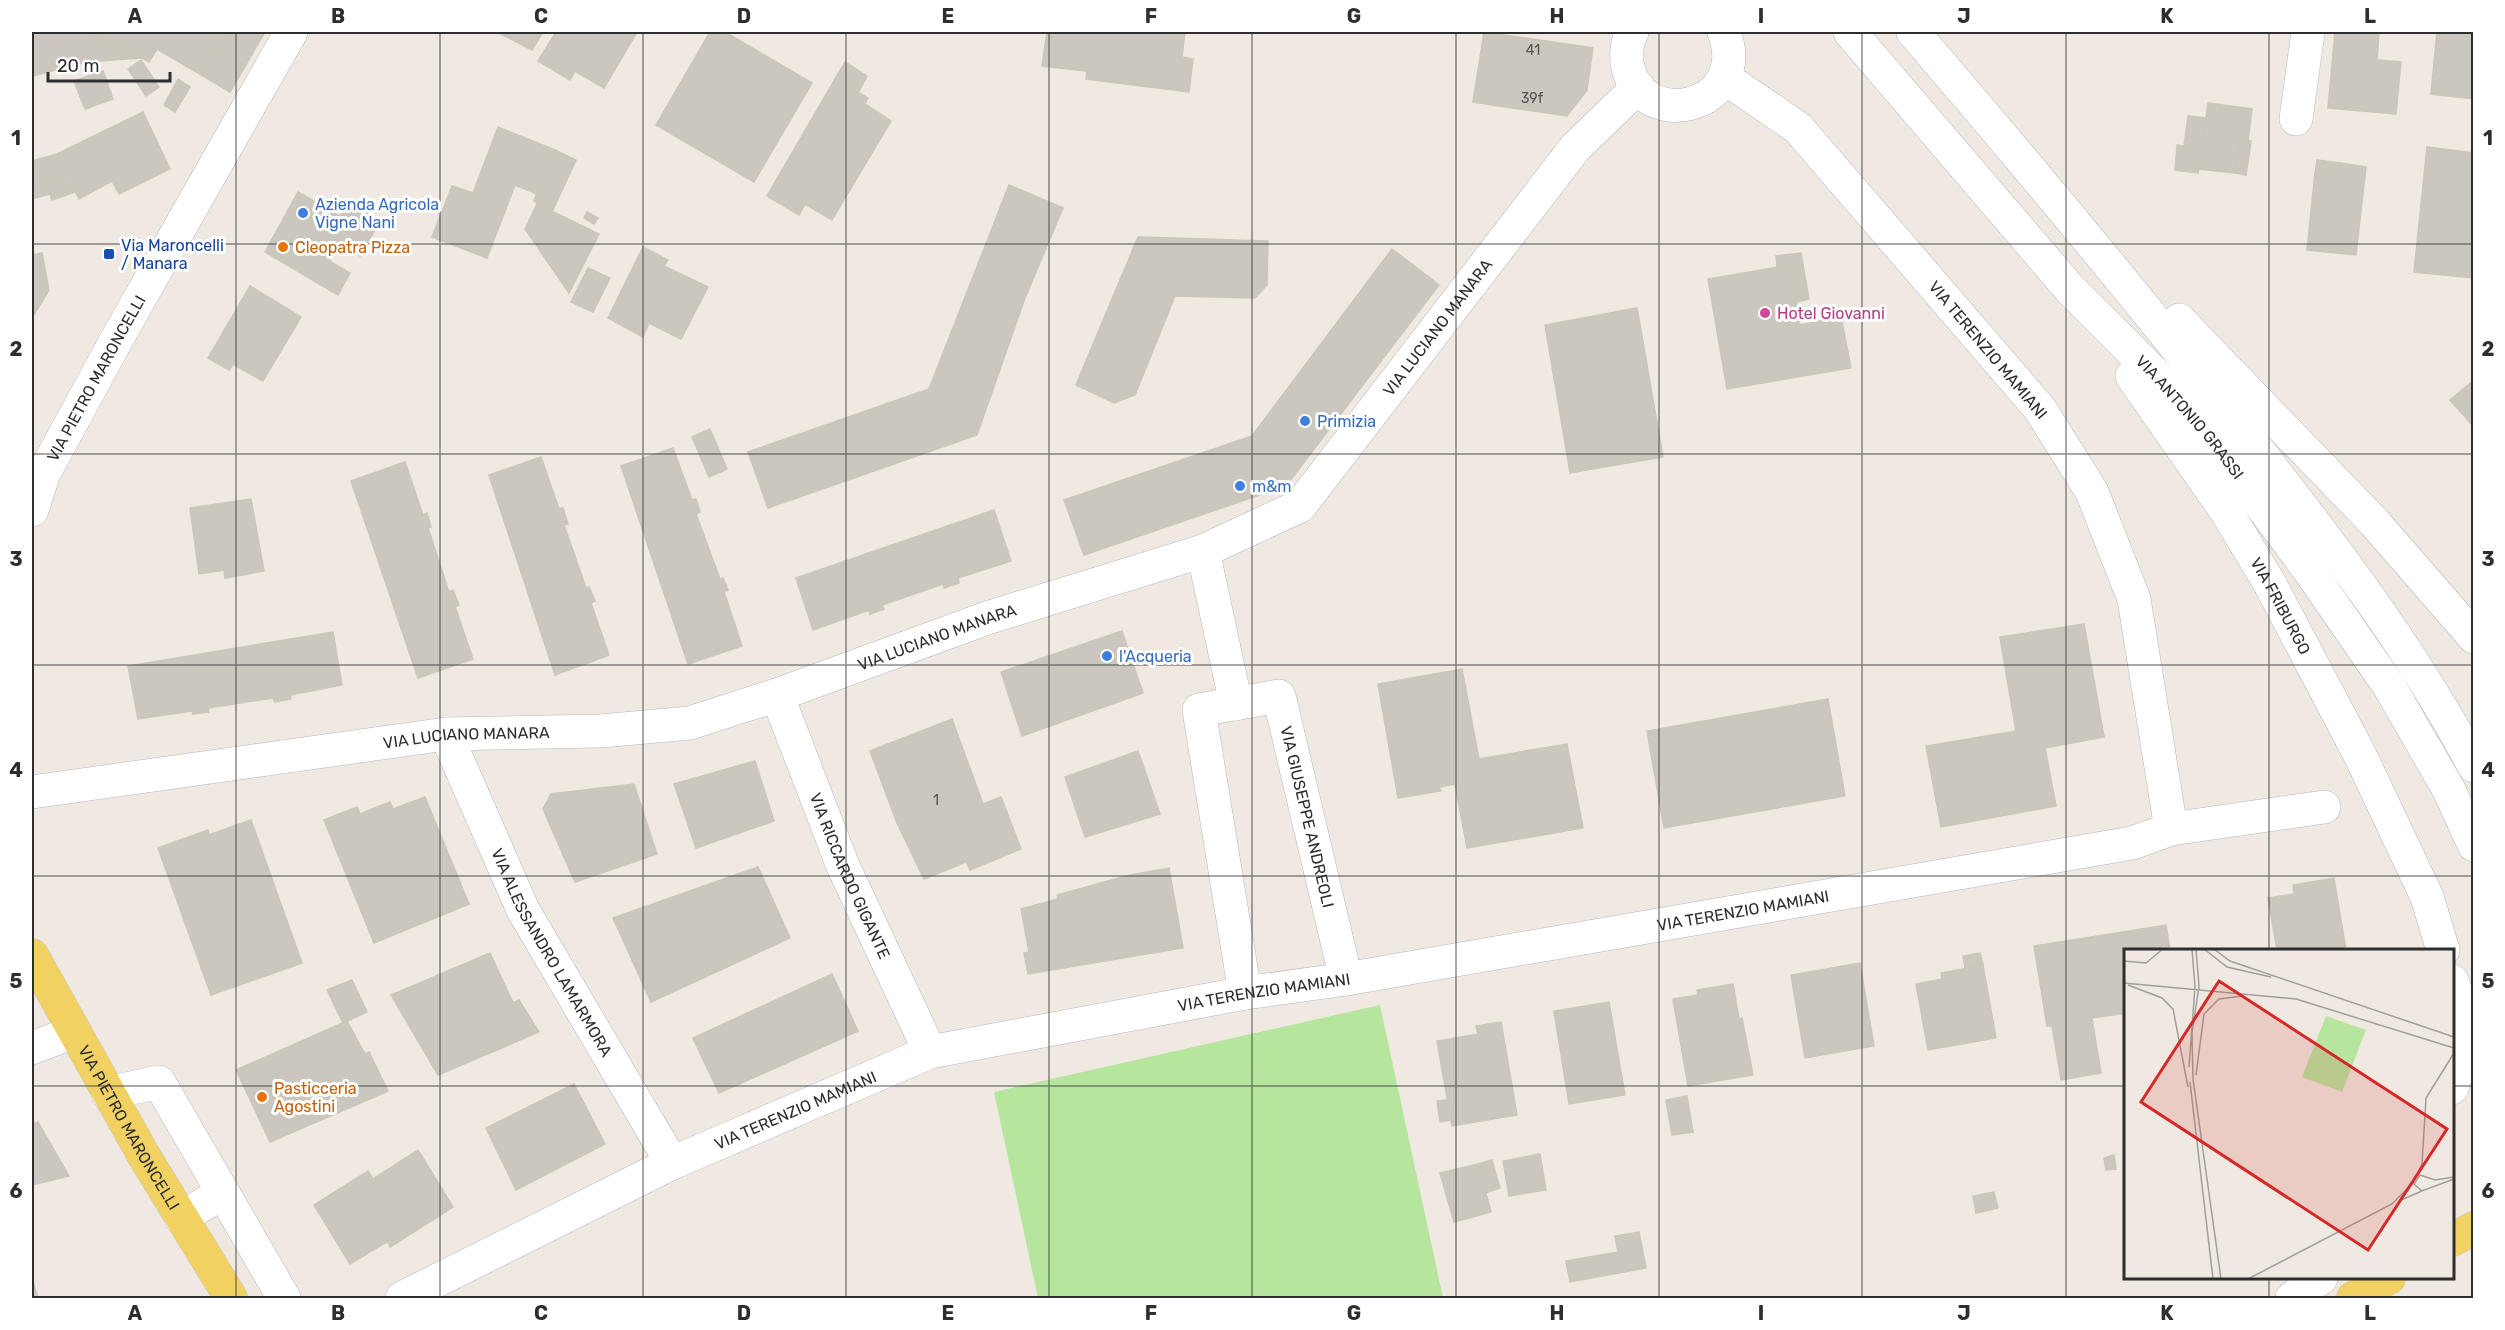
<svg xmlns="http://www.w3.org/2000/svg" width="2505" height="1330" font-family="Rubik,sans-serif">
  <rect width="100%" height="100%" fill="#efe9e1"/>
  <!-- green -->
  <polygon fill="#b6e59e" points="1380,1005 1443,1298 1038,1298 994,1092"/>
  <!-- building -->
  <g fill="#cbc7bf" stroke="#cbc5ba" stroke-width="1.5">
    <polygon points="32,32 87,32 121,52 124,47 142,58 86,62 32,76"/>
    <polygon points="87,32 230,32 203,76 157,49 149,62 124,47 121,52"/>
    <polygon points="230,32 265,32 230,92 203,76"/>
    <polygon points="497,32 543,32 532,50"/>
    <polygon points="556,32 637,32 604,88 575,71 570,80 538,61"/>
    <polygon points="710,32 725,32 812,83 754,182 656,125"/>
    <polygon points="1047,32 1185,32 1182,57 1193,59 1189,92 1086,79 1087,71 1042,66"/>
    <polygon points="1484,32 1593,48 1587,90 1567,116 1473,102"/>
    <polygon points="2335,32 2379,32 2377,60 2401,62 2396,114 2328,108"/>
    <polygon points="2437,32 2474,32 2474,99 2431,94"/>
    <polygon points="141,60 159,87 146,96 128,69"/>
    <polygon points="845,62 867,76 858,93 835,79"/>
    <polygon points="103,71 113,99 85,109 74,81"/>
    <polygon points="178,79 190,87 175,112 164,105"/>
    <polygon points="835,79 868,98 865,104 891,121 832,220 805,204 799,215 767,196"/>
    <polygon points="2208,103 2252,109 2248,140 2240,139 2235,173 2199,169"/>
    <polygon points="143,112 170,169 119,194 112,181 79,199 68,177 32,187 32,161 57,154"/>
    <polygon points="2188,116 2206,118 2198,173 2175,170 2177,145 2184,146"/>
    <polygon points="498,127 555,150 537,194 515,185 487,258 432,237 452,186 473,193"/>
    <polygon points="2240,139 2251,141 2246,175 2235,173"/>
    <polygon points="2427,147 2474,153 2474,278 2414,272"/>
    <polygon points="555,150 576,160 552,212 534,201"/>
    <polygon points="2317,160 2340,163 2338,175 2315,173"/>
    <polygon points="2340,163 2366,167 2356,255 2307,250 2315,173 2338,175"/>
    <polygon points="68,177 75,192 52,200 50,194 32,199 32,187"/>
    <polygon points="1009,185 1063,208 1025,298 977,435 768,508 748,452 929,389"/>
    <polygon points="298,192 372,235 360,256 340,244 329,261 350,273 338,295 265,252"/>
    <polygon points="348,202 380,221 372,235 340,217"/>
    <polygon points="537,204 599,234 569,293 525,229"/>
    <polygon points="587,212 598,218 594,224 584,218"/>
    <polygon points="1138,237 1268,241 1267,285 1255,298 1175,296 1135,395 1114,403 1076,385"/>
    <polygon points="643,247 668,260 664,266 708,287 681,339 649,323 643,337 608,318"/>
    <polygon points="1392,249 1439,285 1286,486 1084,555 1064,500 1252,436"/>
    <polygon points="42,253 49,290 32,318 32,255"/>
    <polygon points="1801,253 1809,299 1796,302 1791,265 1777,267 1776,256"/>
    <polygon points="1791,265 1800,325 1841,317 1851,368 1727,389 1708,279"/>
    <polygon points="588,268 610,278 593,312 571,302"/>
    <polygon points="250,286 301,317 263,381 233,364 229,370 208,358"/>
    <polygon points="1637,308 1663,457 1570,473 1545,325"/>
    <polygon points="2474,380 2474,427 2450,400"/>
    <polygon points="710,429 727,469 709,477 692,437"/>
    <polygon points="673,448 692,500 696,499 700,512 696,514 720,579 723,578 728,590 724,592 742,646 688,664 621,466"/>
    <polygon points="541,457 559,509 563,508 568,524 564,525 586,588 589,587 595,601 591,603 609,655 555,675 489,475"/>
    <polygon points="405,462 423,515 427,513 431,527 428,528 449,592 453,590 459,605 455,607 473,659 418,678 351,481"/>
    <polygon points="251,499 264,571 225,578 224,570 199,574 190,508"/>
    <polygon points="994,510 1011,561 958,578 959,583 944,588 943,584 882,605 884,609 870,614 869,610 813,630 796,578"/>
    <polygon points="2084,624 2104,737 2045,748 2056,806 1941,827 1926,746 2016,731 2000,637"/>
    <polygon points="1122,631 1143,693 1022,736 1001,672"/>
    <polygon points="333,632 342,685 290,695 291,699 275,702 273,698 208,708 209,712 193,714 192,711 138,719 128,666"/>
    <polygon points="1462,669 1479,759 1567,744 1583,828 1467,848 1455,784 1439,787 1441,791 1398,798 1378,684"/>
    <polygon points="1828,699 1845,796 1664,828 1647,731"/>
    <polygon points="952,719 983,804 1001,797 1021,849 970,870 966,862 924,879 897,823 870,751"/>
    <polygon points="1138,751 1160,814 1085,837 1065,777"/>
    <polygon points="755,761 774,821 696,848 674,784"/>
    <polygon points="634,784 657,854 575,882 543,809 551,794"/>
    <polygon points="425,797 469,904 374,943 324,820 357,807 360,814 390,802 393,809"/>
    <polygon points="251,820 302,963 211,995 158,848 208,830 209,835"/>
    <polygon points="758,867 790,938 651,1002 613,918"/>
    <polygon points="1169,868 1183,948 1028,974 1024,953 1029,952 1021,909 1058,899 1057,895 1130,875"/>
    <polygon points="2334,878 2346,950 2277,950 2268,898 2294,894 2293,885"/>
    <polygon points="2166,925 2170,950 2126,950 2126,1013 2092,1018 2101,1073 2061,1080 2052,1026 2047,1026 2034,946"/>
    <polygon points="490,953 513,1003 519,1000 539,1032 438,1075 391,995"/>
    <polygon points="1980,953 1983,965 1965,968 1963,956"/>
    <polygon points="1860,963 1874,1046 1805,1058 1791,975"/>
    <polygon points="1983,965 1996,1038 1928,1050 1916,984 1942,979 1941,973"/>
    <polygon points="832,974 858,1031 719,1093 693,1038"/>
    <polygon points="352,980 367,1012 343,1023 327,990"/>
    <polygon points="1733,984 1739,1019 1742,1018 1753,1075 1688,1086 1673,999 1698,995 1697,990"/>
    <polygon points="1609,1002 1625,1095 1569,1104 1554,1011"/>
    <polygon points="347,1021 365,1054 369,1052 388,1091 270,1142 236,1070"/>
    <polygon points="1501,1022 1517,1115 1452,1126 1437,1041 1478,1034 1476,1026"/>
    <polygon points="574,1084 605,1144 516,1190 486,1128"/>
    <polygon points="1687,1096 1693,1132 1672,1135 1666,1100"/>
    <polygon points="1448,1100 1452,1120 1440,1122 1437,1101"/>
    <polygon points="38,1122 69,1176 32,1185 32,1124"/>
    <polygon points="418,1150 453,1207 390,1247 388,1241 350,1264 314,1205 368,1171 373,1179"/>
    <polygon points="1540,1154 1546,1190 1509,1196 1503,1161"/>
    <polygon points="2114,1155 2116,1169 2106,1170 2104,1158"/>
    <polygon points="1492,1160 1500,1188 1485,1193 1478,1164"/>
    <polygon points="1478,1164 1491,1212 1454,1222 1440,1173"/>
    <polygon points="1994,1192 1998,1208 1976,1213 1973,1196"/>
    <polygon points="1639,1232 1646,1268 1570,1282 1566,1261 1618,1252 1615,1236"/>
    <polygon points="32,1278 38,1298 32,1298"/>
  </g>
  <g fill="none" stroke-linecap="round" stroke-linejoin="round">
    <defs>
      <g id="minor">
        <path d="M1632 32C1627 41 1626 52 1627 63 1639 135 1753 109 1724 32"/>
        <path id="s1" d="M1850 32 2070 289 2155 374 2213 440 2309 570 2389 686 2449 790 2474 845"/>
        <path d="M1913 32C2025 162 2135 294 2242 430 2326 537 2410 645 2474 766"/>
        <polyline points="2296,119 2308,32"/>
        <polyline points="2179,320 2374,522 2474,637"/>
        <path id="s2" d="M2132 376 2226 511 2270 584 2360 755 2427 897 2443 950"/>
        <path id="s3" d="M32 510 44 473 119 335 291 32"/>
        <polyline points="1203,551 1236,704"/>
        <path id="s4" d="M777 695 843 866 930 1052"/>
        <path id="s5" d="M446 734 523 910 672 1163"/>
        <path id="s6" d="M32 792 446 734 601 731 690 723 777 695 987 618 1203 551 1300 506 1575 148 1638 87"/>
        <polyline points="2171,829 2324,807"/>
        <polyline points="2452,981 2456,992 2457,1072 2452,1088"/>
        <path id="s7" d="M1245 993 1199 710 1279 696 1346 979"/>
        <polyline points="32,1048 73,1032"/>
        <polyline points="108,1093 159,1082 284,1298"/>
        <polyline points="181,1218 222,1193"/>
        <path id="s8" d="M402 1298 672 1163 930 1052 1245 993 1346 979 2132 843 2171 829 2134 599 2092 492 2040 409 1798 128 1725 78"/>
        <polyline points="2292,1298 2321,1278"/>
      </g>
      <g id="major">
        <path id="s9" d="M32 955 144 1156 231 1298"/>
        <polyline points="2452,1240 2474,1228"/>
        <polyline points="2353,1298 2389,1278"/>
      </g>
    </defs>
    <!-- minor casing -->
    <use href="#minor" stroke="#b4b7c1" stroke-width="34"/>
    <!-- major casing -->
    <use href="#major" stroke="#c9c9c9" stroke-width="34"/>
    <!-- minor -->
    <use href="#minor" stroke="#fff" stroke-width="33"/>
    <!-- major -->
    <use href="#major" stroke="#f2d163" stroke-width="33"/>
  </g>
  <!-- grid -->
  <path fill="none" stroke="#2e2e2e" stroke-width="1.5" stroke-opacity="0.55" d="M236 32V1298M440 32V1298M643 32V1298M846 32V1298M1049 32V1298M1252 32V1298M1456 32V1298M1659 32V1298M1862 32V1298M2066 32V1298M2269 32V950M32 244H2474M32 454H2474M32 665H2474M32 876H2474M32 1086H2126M2452 1086H2474M2269 1278V1298"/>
  <!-- markers -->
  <g fill="#3f7fe0" stroke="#fff" stroke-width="2">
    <circle cx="303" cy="213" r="6"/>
    <circle cx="1305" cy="421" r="6"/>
    <circle cx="1240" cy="486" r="6"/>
    <circle cx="1107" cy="656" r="6"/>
  </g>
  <g fill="#e8710a" stroke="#fff" stroke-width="2">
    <circle cx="283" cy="247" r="6"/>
    <circle cx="262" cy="1097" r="6"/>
  </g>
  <rect fill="#1a4fb4" stroke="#fff" stroke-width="2" x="103" y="248" width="12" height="12" rx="3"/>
  <circle fill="#d1479c" stroke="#fff" stroke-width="2" cx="1765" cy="313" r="6"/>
  <g text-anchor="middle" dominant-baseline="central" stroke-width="6" stroke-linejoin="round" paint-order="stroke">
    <!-- number labels -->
    <g font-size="14" fill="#555452">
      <text x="1533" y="50">41</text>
      <text x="1532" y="98">39f</text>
      <text x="936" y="800">1</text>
    </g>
    <!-- shop labels -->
    <g font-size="16" fill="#366cbe" stroke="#fff" text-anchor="start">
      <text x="315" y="204">Azienda Agricola<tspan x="315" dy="18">Vigne Nani</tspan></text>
      <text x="1317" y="421">Primizia</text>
      <text x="1252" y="486">m&amp;m</text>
      <text x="1119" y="656">l'Acqueria</text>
    </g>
    <!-- transit labels -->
    <g font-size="16" fill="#164399" stroke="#fff" text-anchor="start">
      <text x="121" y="245">Via Maroncelli<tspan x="121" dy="18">/ Manara</tspan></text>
    </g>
    <!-- food labels -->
    <g font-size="16" fill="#c56008" stroke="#fff" text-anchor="start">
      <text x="295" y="247">Cleopatra Pizza</text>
      <text x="274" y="1088">Pasticceria<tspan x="274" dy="18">Agostini</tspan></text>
    </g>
    <!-- hotel labels -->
    <g font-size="16" fill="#b23c85" stroke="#fff" text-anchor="start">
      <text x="1777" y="313">Hotel Giovanni</text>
    </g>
    <!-- street labels -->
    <g font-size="16" fill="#2e2e2e" stroke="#fff">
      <text stroke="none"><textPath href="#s6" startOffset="1536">VIA LUCIANO MANARA</textPath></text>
      <text transform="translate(1988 350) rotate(50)">VIA TERENZIO MAMIANI</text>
      <text stroke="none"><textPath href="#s3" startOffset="147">VIA PIETRO MARONCELLI</textPath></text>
      <text stroke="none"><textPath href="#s1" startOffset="514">VIA ANTONIO GRASSI</textPath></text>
      <text stroke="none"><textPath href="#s2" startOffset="274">VIA FRIBURGO</textPath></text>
      <text stroke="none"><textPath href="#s6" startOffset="924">VIA LUCIANO MANARA</textPath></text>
      <text stroke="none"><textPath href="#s6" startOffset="438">VIA LUCIANO MANARA</textPath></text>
      <text stroke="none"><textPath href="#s7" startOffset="492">VIA GIUSEPPE ANDREOLI</textPath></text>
      <text stroke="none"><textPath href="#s4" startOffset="195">VIA RICCARDO GIGANTE</textPath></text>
      <text stroke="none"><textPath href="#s8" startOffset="1408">VIA TERENZIO MAMIANI</textPath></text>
      <text stroke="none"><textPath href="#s5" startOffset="243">VIA ALESSANDRO LAMARMORA</textPath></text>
      <text stroke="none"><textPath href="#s8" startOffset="922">VIA TERENZIO MAMIANI</textPath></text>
      <text stroke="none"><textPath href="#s8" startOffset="436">VIA TERENZIO MAMIANI</textPath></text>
      <text stroke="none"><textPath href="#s9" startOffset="198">VIA PIETRO MARONCELLI</textPath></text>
    </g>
  </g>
  <!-- overview -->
  <g transform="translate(2124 949)">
    <rect width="330" height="330" fill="#efe9e1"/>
    <path d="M202 67 242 81 218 143 178 128Z" fill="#b6e59e"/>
    <path fill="none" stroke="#a29e99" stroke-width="1.5" d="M72 0 75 37 68 84 69 130 97 330M80 0 103 18 147 28M90 0 106 12 330 88M0 12 22 14 39 0M0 34 172 50 330 99M4 36 38 49 49 60 64 138M65 118 71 38 68 0M72 126 80 65 95 50 118 47M66 133 89 330M292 228 298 215 302 149 330 104M330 228 311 231 296 226 290 235 298 242 330 230M275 252 300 241M124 330 268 255 290 233"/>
    <path fill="#d62828" fill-opacity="0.15" stroke="#d62828" stroke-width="3" d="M95 32 323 180 244 301 17 153Z"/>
    <rect width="330" height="330" fill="none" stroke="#2e2e2e" stroke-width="3"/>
  </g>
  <!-- border -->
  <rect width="2505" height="1330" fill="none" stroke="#ffffff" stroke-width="66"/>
  <!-- scale -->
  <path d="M48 72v9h122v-9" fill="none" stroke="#2e2e2e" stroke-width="3"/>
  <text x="57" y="72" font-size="18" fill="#2e2e2e" stroke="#ffffff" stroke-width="4.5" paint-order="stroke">20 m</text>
  <rect x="33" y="33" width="2439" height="1264" fill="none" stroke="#2e2e2e" stroke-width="2"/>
  <g font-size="20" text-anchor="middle" font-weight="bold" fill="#2e2e2e">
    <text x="135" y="23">A</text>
    <text x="338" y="23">B</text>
    <text x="541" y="23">C</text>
    <text x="744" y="23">D</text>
    <text x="948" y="23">E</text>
    <text x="1151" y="23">F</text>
    <text x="1354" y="23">G</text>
    <text x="1557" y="23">H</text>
    <text x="1761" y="23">I</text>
    <text x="1964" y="23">J</text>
    <text x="2167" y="23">K</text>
    <text x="2370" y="23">L</text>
    <text x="16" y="145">1</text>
    <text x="2488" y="145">1</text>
    <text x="16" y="356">2</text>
    <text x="2488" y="356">2</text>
    <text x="16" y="566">3</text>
    <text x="2488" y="566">3</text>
    <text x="16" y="777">4</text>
    <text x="2488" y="777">4</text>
    <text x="16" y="988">5</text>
    <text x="2488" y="988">5</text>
    <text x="16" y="1198">6</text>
    <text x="2488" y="1198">6</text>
    <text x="135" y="1320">A</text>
    <text x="338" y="1320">B</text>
    <text x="541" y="1320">C</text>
    <text x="744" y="1320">D</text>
    <text x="948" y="1320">E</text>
    <text x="1151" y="1320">F</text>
    <text x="1354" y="1320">G</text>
    <text x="1557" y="1320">H</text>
    <text x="1761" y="1320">I</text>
    <text x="1964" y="1320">J</text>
    <text x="2167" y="1320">K</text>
    <text x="2370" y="1320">L</text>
  </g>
</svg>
